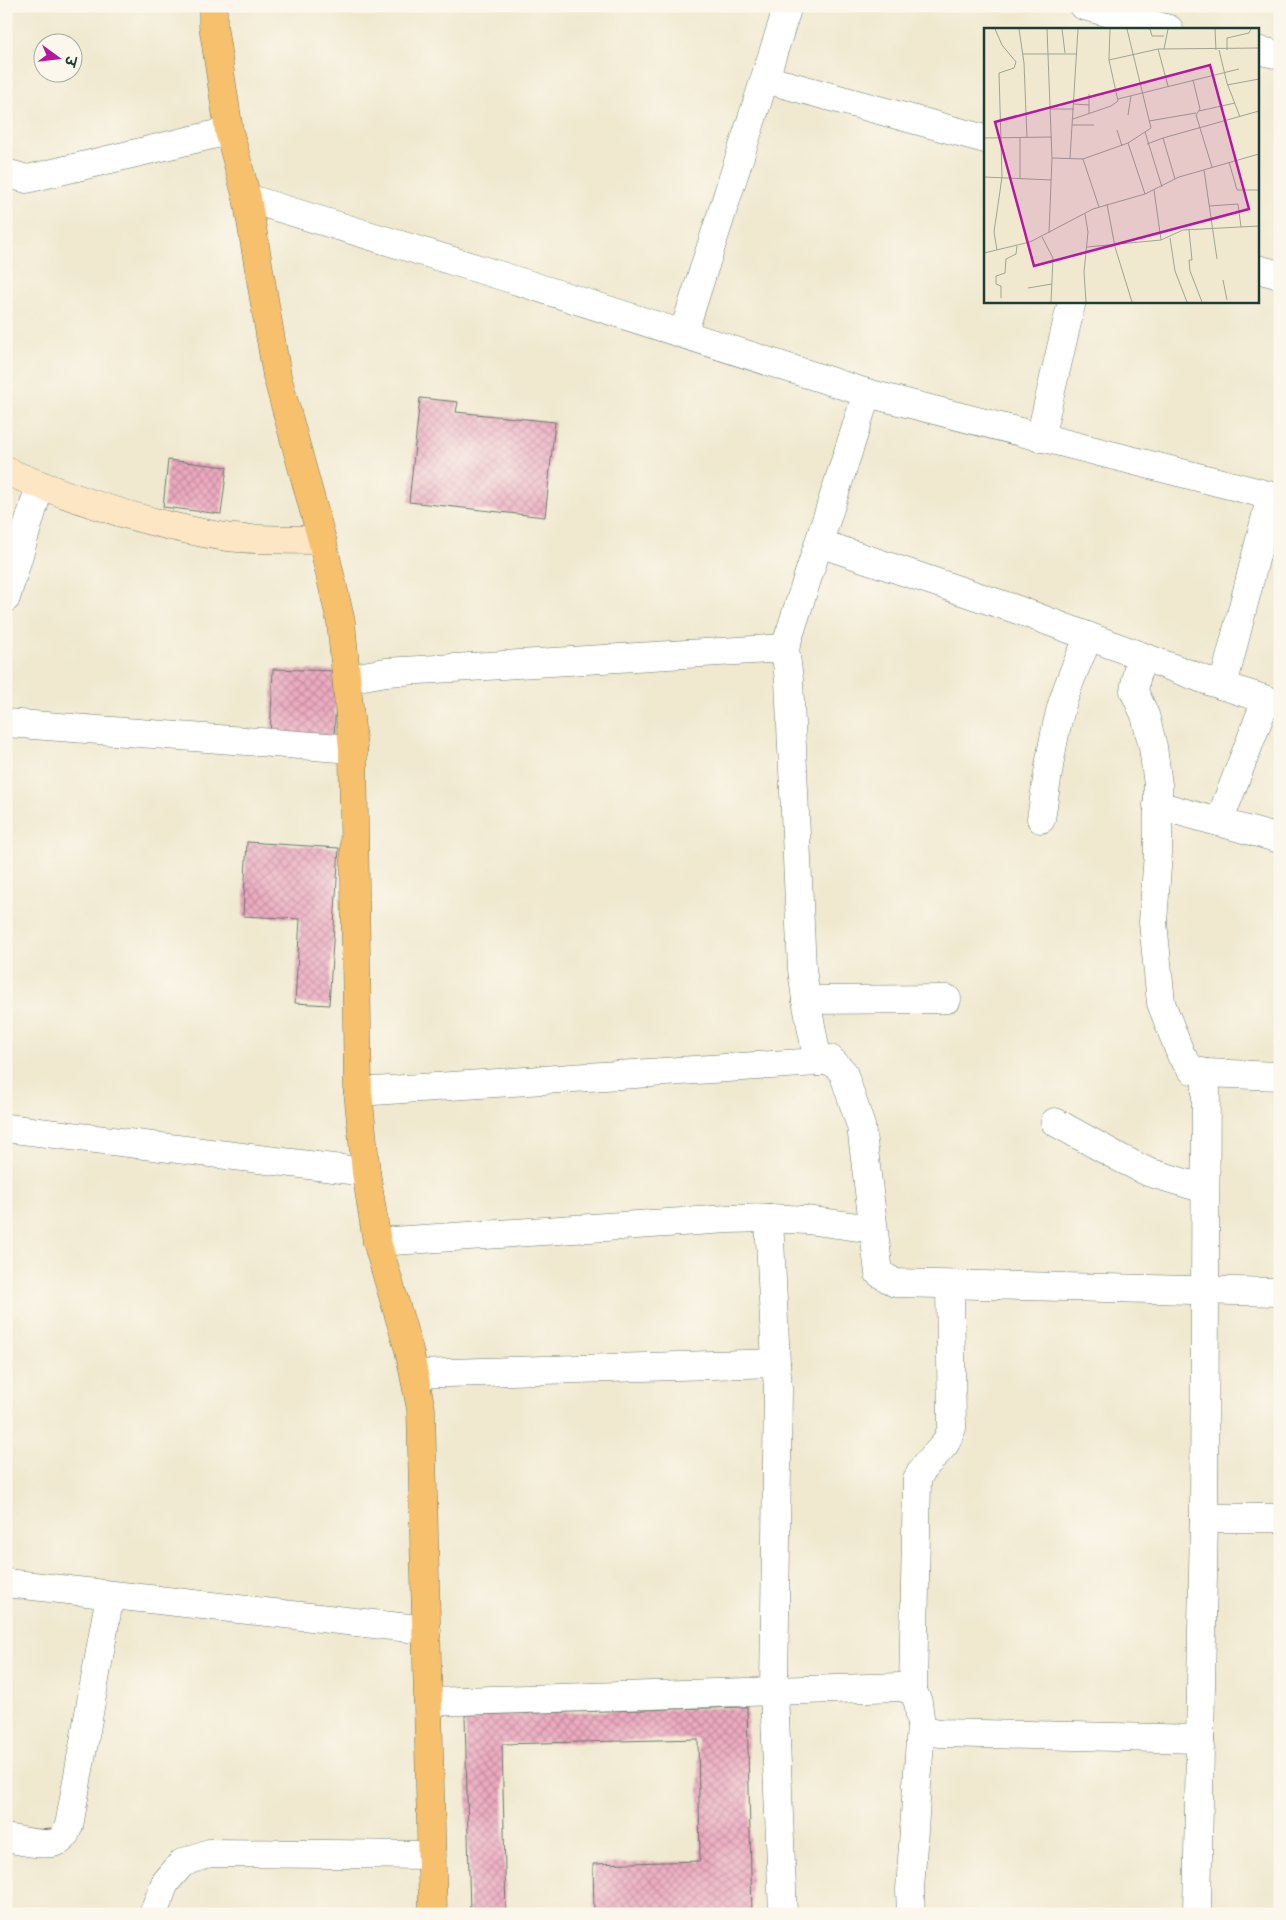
<svg xmlns="http://www.w3.org/2000/svg" width="1286" height="1920" font-family="Sriracha,'Playpen Sans Deva',sans-serif">
  <defs>
    <pattern id="building-cross-hatch" width="8" height="8" patternUnits="userSpaceOnUse" patternTransform="scale(1.25)"><rect width="8" height="8" fill="#eda9c0"/><path d="M0 0l8 8M0 8l8-8" fill="none" stroke="#bf8b9d"/></pattern>
  </defs>
  <rect width="100%" height="100%" fill="#fbf7ec"/>
  <filter id="ink" filterUnits="userSpaceOnUse"><feTurbulence type="fractalNoise" baseFrequency=".02" numOctaves="2"/><feDisplacementMap in="SourceGraphic" scale="10" xChannelSelector="R" yChannelSelector="G"/><feConvolveMatrix kernelMatrix="1 2 1 2 8 2 1 2 1" color-interpolation-filters="sRGB"/></filter>
  <filter id="wash" filterUnits="userSpaceOnUse"><feTurbulence type="fractalNoise" baseFrequency=".0096" numOctaves="4" result="noise"/><feDisplacementMap in="SourceGraphic" scale="20" xChannelSelector="R" yChannelSelector="G"/><feGaussianBlur stdDeviation="1.12" result="paint"/><feColorMatrix in="noise" values="0 0 0 0 0 0 0 0 0 0 0 0 0 0 0 0 0 1.4 0 .05"/><feComposite in="paint" operator="in"/></filter>
  <g filter="url(#wash)">
    <rect width="100%" height="100%" fill="#f0e9d0"/>
    <g id="blocks">
      <!-- building -->
      <g fill="url(#building-cross-hatch)">
        <polygon points="420,398 458,402 456,412 555,422 545,517 409,502"/>
        <polygon points="168,460 227,467 221,514 163,507"/>
        <polygon points="273,669 337,671 334,741 270,738"/>
        <polygon points="247,842 339,848 329,1005 295,1003 300,919 243,916"/>
        <polygon points="747,1707 752,1914 594,1914 593,1864 700,1861 698,1739 502,1744 506,1914 470,1914 465,1715"/>
      </g>
    </g>
  </g>
  <g filter="url(#ink)">
    <use href="#blocks" fill-opacity="0" stroke="#68796b" stroke-width="1"/>
    <g fill="none" stroke-linecap="round" stroke-linejoin="round">
      <defs>
        <g id="minor">
          <polyline points="1084,6 1169,29"/>
          <polyline points="1257,50 1280,55"/>
          <polyline points="765,79 985,139"/>
          <polyline points="6,173 27,179 229,131"/>
          <polyline points="247,198 505,277 867,393 1280,498"/>
          <polyline points="1257,269 1280,275"/>
          <polyline points="683,334 788,6"/>
          <polyline points="1040,438 1072,301"/>
          <polyline points="819,543 1018,610 1211,682 1280,704"/>
          <polyline points="6,598 40,485"/>
          <polyline points="1140,656 1134,691 1145,715 1153,747 1158,785 1158,853 1153,922 1161,1003 1181,1055 1192,1070 1206,1073 1280,1076"/>
          <polyline points="347,679 386,672 785,648 867,393"/>
          <polyline points="1223,686 1271,496"/>
          <polyline points="6,723 353,749"/>
          <polyline points="1157,805 1280,839"/>
          <path d="M1041 819C1047 780 1052 739 1063 701 1070 679 1079 658 1089 637"/>
          <polyline points="1219,822 1266,700"/>
          <polyline points="806,1000 947,999"/>
          <polyline points="818,1062 830,1059 843,1072 861,1126 879,1273 895,1283 1280,1292"/>
          <polyline points="358,1092 818,1062 806,1000 802,969 789,680 785,648"/>
          <polyline points="1055,1122 1120,1158 1148,1172 1205,1189"/>
          <polyline points="6,1128 366,1172"/>
          <polyline points="769,1218 776,1363"/>
          <polyline points="377,1242 728,1219 769,1218 807,1220 873,1229"/>
          <polyline points="415,1374 776,1363 778,1389 774,1691 783,1914"/>
          <polyline points="1204,1518 1280,1518"/>
          <polyline points="6,1583 427,1630"/>
          <polyline points="913,1691 917,1479 924,1467 945,1444 952,1428 950,1285"/>
          <polyline points="428,1702 901,1687 913,1691 918,1702 921,1725 929,1731 940,1733 1200,1739"/>
          <path d="M6 1838C20 1840 54 1850 64 1837 66 1834 67 1829 69 1826L110 1595"/>
          <polyline points="153,1914 165,1883 182,1863 209,1853 432,1855"/>
          <polyline points="911,1914 910,1890 921,1725"/>
          <polyline points="1197,1914 1204,1518 1206,1073"/>
        </g>
        <path id="secondary" d="M6 471C77 501 150 525 226 537 255 541 291 539 322 540"/>
        <polyline id="trunk" points="213,6 213,25 229,131 247,198 277,376 322,540 341,622 353,749 358,1092 366,1172 377,1242 409,1350 421,1409 433,1914"/>
      </defs>
      <!-- minor casing -->
      <use href="#minor" stroke="#68796b" stroke-width="29"/>
      <!-- secondary casing -->
      <use href="#secondary" stroke="#68796b" stroke-width="29"/>
      <!-- trunk casing -->
      <use href="#trunk" stroke="#68796b" stroke-width="29"/>
      <!-- minor -->
      <use href="#minor" stroke="#fff" stroke-width="28"/>
      <!-- secondary -->
      <use href="#secondary" stroke="#fce6c4" stroke-width="28"/>
      <!-- trunk -->
      <use href="#trunk" stroke="#f7c06c" stroke-width="28"/>
    </g>
  </g>
  <!-- overview -->
  <g transform="translate(984 28)">
    <rect width="275" height="275" fill="#f0e9d0"/>
    <path fill="none" stroke="#9ca492" stroke-width="1" d="M11 1 18 17 32 34 30 40 15 45 18 149 10 204 13 222M35 1 40 35 43 110M63 1 68 130 65 205M78 1 81 25M143 1 167 100 144 115M166 1 168 8H180M231 1 232 22M174 21 184 58M180 21 184 1M235 22 243 55 256 89M243 22V10L265 5 267 1M39 26H93M125 32 174 21 275 20M209 52 216 81 212 87 228 139M243 57 275 51M134 71 255 41M90 76 105 77M67 81H90M215 83 251 75M105 85V66M144 87 147 68M89 91 127 78 134 73 125 32 126 1M165 93 212 85M88 97H110M133 102 138 118M161 104 178 159M0 110 68 109M163 116 179 110M68 130 99 131 115 179M86 130 94 1M99 131 144 115 161 166M245 134 253 162H275M220 142 233 231M0 149 67 152M36 150V110M191 151 179 110 275 83M170 162 177 212M123 176 131 219 148 274M225 178 254 176 257 199M101 186 104 204 100 244 102 274M205 202 208 232H205L206 243 218 274M58 209 69 230 67 274M186 210 191 243 203 274M103 219 177 212 199 202 275 198M0 225 46 214 109 181 161 166 195 149 275 126M239 252 243 272M44 260 68 256M17 270V258L12 256V248L21 245 22 231 32 226 33 218"/>
    <path fill="#b5179e" fill-opacity="0.15" stroke="#b5179e" stroke-width="2.5" d="M226 37 265 181 50 238 11 94Z"/>
    <rect width="275" height="275" fill="none" stroke="#1f3d34" stroke-width="2.5"/>
  </g>
  <!-- margin -->
  <rect width="1286" height="1920" fill="none" stroke="#fbf7ec" stroke-width="25"/>
  <!-- north arrow -->
  <g transform="translate(58 58) rotate(105)"><circle r="24" fill="#fbf7ec" stroke="#a3ada2"/>
  <path d="M0-4L9 19L0 12L-9 19Z" fill="#b5179e"/>
  <text y="-8" font-size="14" font-weight="bold" text-anchor="middle" fill="#1f3d34">उ</text>
  </g>
</svg>
